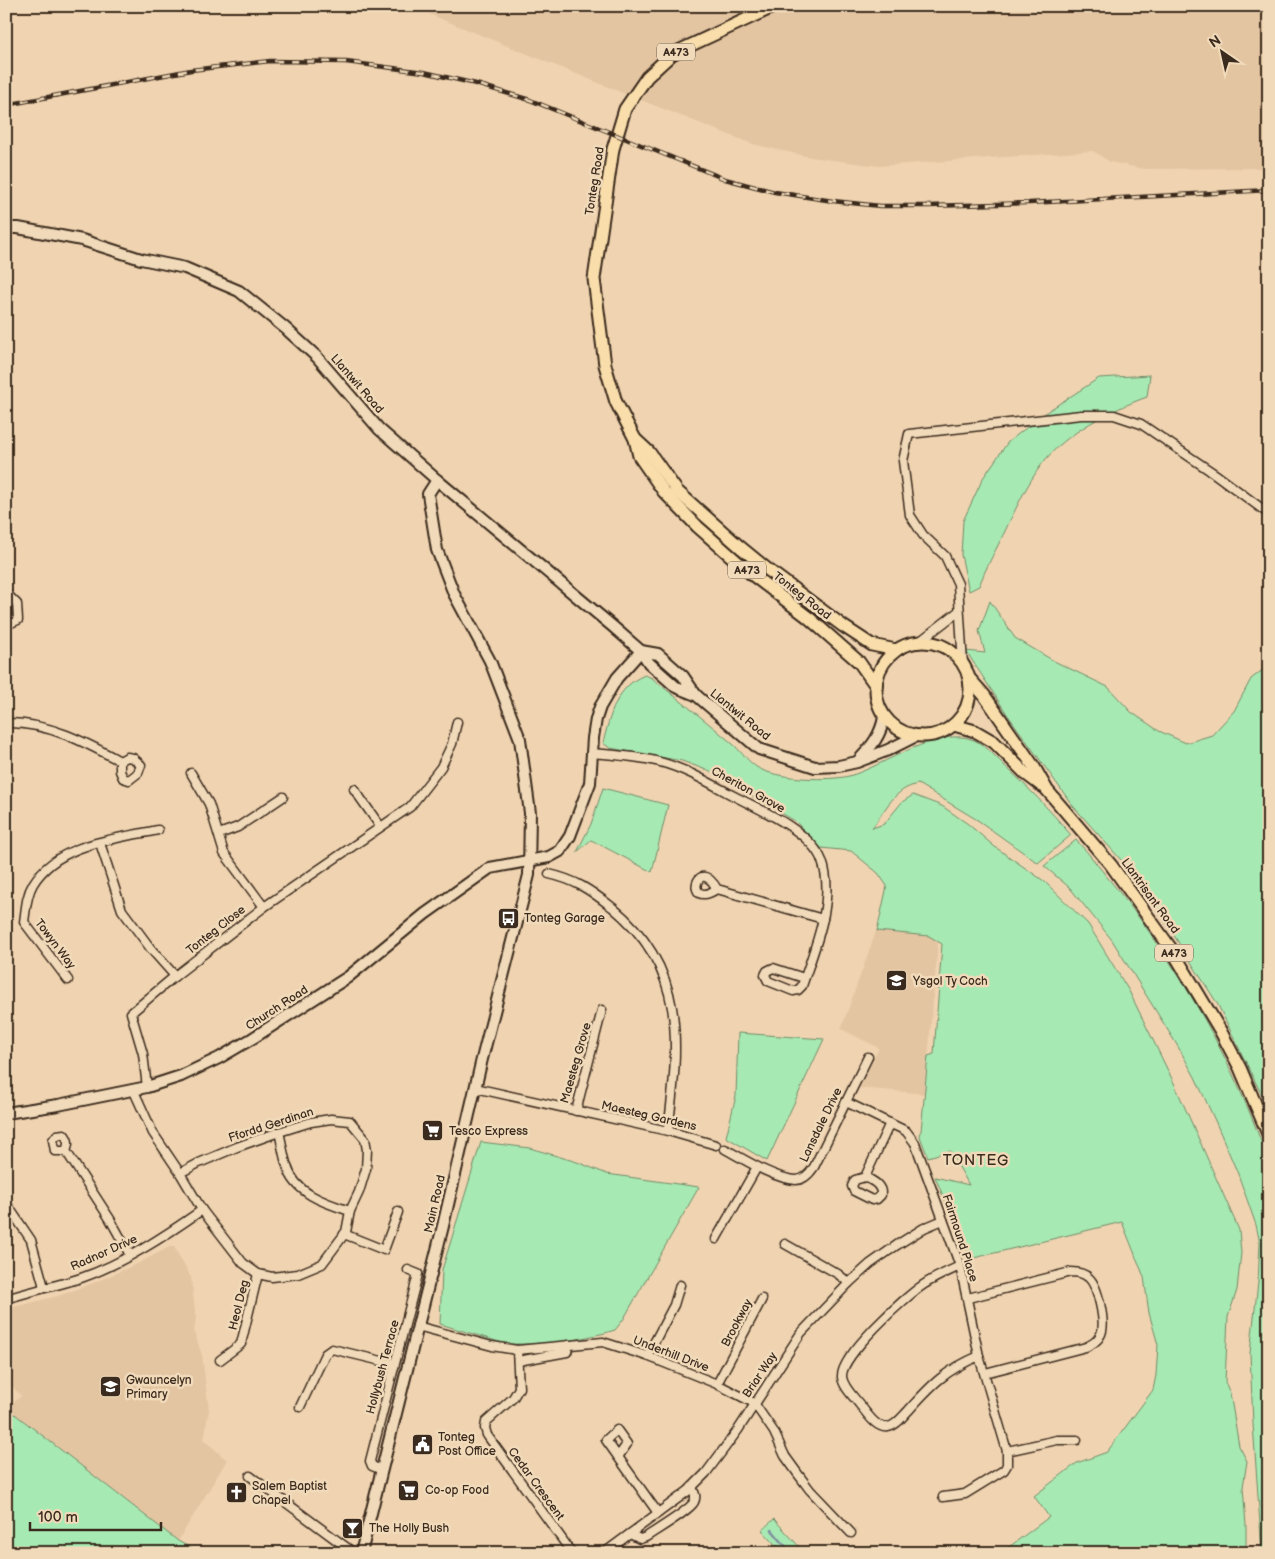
<svg xmlns="http://www.w3.org/2000/svg" width="1275" height="1559" font-family="'Balsamiq Sans',sans-serif">
  <rect width="100%" height="100%" fill="#f0d4b1"/>
  <filter id="ink" filterUnits="userSpaceOnUse"><feTurbulence type="fractalNoise" baseFrequency=".02" numOctaves="2"/><feDisplacementMap in="SourceGraphic" scale="10" xChannelSelector="R" yChannelSelector="G"/><feConvolveMatrix kernelMatrix="1 2 1 2 8 2 1 2 1" color-interpolation-filters="sRGB"/></filter>
  <g filter="url(#ink)">
    <!-- built -->
    <g fill="#e4c5a2">
      <polygon points="435,6 1269,6 1269,168 1144,169 1110,162 1093,151 878,166 810,157 752,144 623,93 429,14"/>
      <polygon points="888,898 939,932 925,1094 859,1088 879,1048 841,1029"/>
      <polygon points="173,1245 191,1277 196,1318 194,1332 202,1355 209,1410 204,1440 227,1460 178,1541 7,1408 21,1396 6,1379 6,1309 58,1296 93,1283 139,1263"/>
    </g>
    <!-- green -->
    <g fill="#a7e9b2" stroke="#718a68">
      <path d="M1150 375 1147 397C1111 410 1065 433 1042 464 1027 484 1016 508 1005 531 996 550 986 567 979 586L969 591 961 555 963 521 983 478 1008 442 1048 411 1099 378Z"/>
      <polygon points="990,601 1015,638 1054,661 1108,687 1131,712 1159,731 1186,743 1212,735 1234,711 1251,679 1269,665 1269,1110 1217,1003 1138,879 1073,806 1007,714 966,651 985,653 979,631"/>
      <path d="M645 675 652 678C679 700 708 722 734 745 742 753 752 766 762 770 782 779 828 781 849 776 882 767 939 725 974 740 985 745 994 755 1003 764 1027 786 1050 810 1071 835L1038 863 979 821 918 784C894 789 886 809 872 828L884 824 902 802 913 795 942 806 968 824 995 847 1044 881 1088 924 1129 991 1174 1083 1239 1230 1241 1253 1237 1290 1228 1317 1225 1382 1230 1393 1239 1446 1247 1461 1243 1487 1246 1525V1553H1001L1049 1517 1034 1496 1077 1463 1107 1452 1153 1390 1156 1375 1158 1345 1149 1313 1144 1277 1122 1222 970 1259 935 1177 969 1185 950 1151 928 1157 919 1134 921 1131 928 1056 934 1054 942 944 929 936 877 931 887 886 878 873 851 851 821 848 795 821 709 771 682 761 610 748 603 743C610 716 616 686 645 675Z"/>
      <polygon points="603,788 668,805 652,872 591,840 577,852 591,824"/>
      <path d="M1076 840C1091 855 1103 873 1117 889 1183 972 1234 1063 1269 1163V1553H1262L1253 1424 1250 1353 1258 1282 1260 1243 1256 1225 1238 1174 1217 1125 1195 1077 1177 1045 1112 940 1070 888 1044 866Z"/>
      <polygon points="738,1033 824,1039 767,1161 726,1137 736,1096"/>
      <polygon points="481,1142 530,1148 577,1162 607,1174 699,1187 623,1320 615,1330 605,1333 573,1340 537,1344 506,1344 440,1324 442,1270"/>
      <polygon points="7,1408 178,1541 200,1553 6,1553"/>
      <polygon points="774,1519 805,1553 783,1553 762,1530"/>
    </g>
    <g fill="none" stroke-linecap="round" stroke-linejoin="round">
      <!-- stream -->
      <polyline stroke="#808fa0" stroke-width="2.5" points="772,1530 791,1553"/>
      <defs>
        <g id="street">
          <polyline points="1264,9 1269,9"/>
          <polyline points="6,593 17,604 18,620 6,625"/>
          <polyline points="919,642 959,611"/>
          <polyline points="963,665 958,584 945,556 923,535 910,515 903,461 909,434 1081,415 1114,415 1141,424 1215,474 1269,514"/>
          <path d="M6 723C47 722 85 742 120 761"/>
          <path d="M592 753C615 755 638 756 660 762 686 769 708 782 732 795 759 809 811 831 822 861 836 899 814 950 802 986L798 990 793 991 768 981 765 975 767 971 773 968 804 978"/>
          <polygon points="127,757 133,758 141,765 138,773 129,780 123,778 120,771 120,761"/>
          <polyline points="191,773 209,804 224,853 264,907"/>
          <polyline points="354,789 380,826"/>
          <polyline points="219,834 238,827 283,797"/>
          <polyline points="100,843 122,910 151,949 175,976"/>
          <path d="M549 874C576 880 590 890 612 907 687 968 679 1044 668 1131"/>
          <path d="M717 889C699 858 688 896 705 894 709 894 713 891 717 889L823 919"/>
          <path d="M68 980 24 922C26 909 26 896 33 884 58 843 115 839 158 830"/>
          <polyline points="147,1087 143,1054 131,1013 175,976 264,907 410,807 441,767 452,744 457,722"/>
          <polyline points="475,1088 668,1131 716,1145"/>
          <polyline points="133,1089 153,1133 180,1173 202,1210 243,1263 258,1274 272,1277 298,1274 322,1264 346,1232 350,1211 359,1192 366,1169 367,1150 365,1139 350,1121 331,1119 311,1122 279,1132 237,1147 199,1163 180,1173"/>
          <polyline points="846,1102 906,1131 915,1143 960,1266 979,1356 1007,1451 1007,1465 1004,1470 965,1494 943,1497"/>
          <polyline points="576,1111 602,1010"/>
          <path d="M279 1132C282 1143 283 1155 287 1166 295 1194 325 1203 350 1211"/>
          <path d="M725 1149C743 1159 775 1179 796 1180 804 1180 810 1173 814 1167L868 1057"/>
          <path d="M66 1151C69 1144 69 1140 64 1134L57 1135 53 1140 55 1151H66L110 1219 130 1255"/>
          <path d="M865 1177C873 1181 882 1185 881 1195L877 1199 872 1200 854 1191 852 1186 855 1180 865 1177 890 1123"/>
          <polyline points="6,1203 31,1240 44,1287"/>
          <polyline points="344,1234 384,1250 398,1212"/>
          <polyline points="716,1239 757,1167"/>
          <polyline points="785,1244 838,1274 849,1283"/>
          <path d="M960 1266C947 1272 935 1277 923 1285 905 1297 840 1356 842 1377 843 1387 854 1397 860 1405 867 1413 876 1429 888 1427 896 1426 903 1416 908 1411 932 1384 946 1370 979 1356"/>
          <path d="M968 1298 1071 1272C1078 1272 1084 1273 1089 1278 1098 1286 1106 1323 1101 1334 1098 1341 1092 1344 1086 1347L985 1373"/>
          <path d="M6 1299C31 1291 56 1286 81 1278 124 1263 165 1236 202 1210"/>
          <polyline points="417,1326 492,1346 517,1350 603,1342 647,1356 717,1384 754,1403 774,1432 785,1456 798,1474 810,1490 851,1533"/>
          <polyline points="517,1350 519,1388 513,1398 486,1422 485,1428 487,1435 572,1553"/>
          <polyline points="647,1356 674,1305 680,1285"/>
          <polyline points="220,1360 241,1344 258,1274"/>
          <polyline points="518,1361 567,1352 569,1345"/>
          <polyline points="717,1384 762,1299"/>
          <polyline points="300,1407 325,1354 332,1349 394,1364"/>
          <polyline points="1007,1451 1057,1440 1077,1440"/>
          <polyline points="618,1457 627,1444 617,1430 606,1440 658,1513"/>
          <polyline points="382,1470 372,1466 370,1461 418,1274 408,1270"/>
          <polyline points="250,1476 354,1553"/>
          <path d="M630 1534 640 1539 646 1537C656 1530 689 1511 694 1502 697 1496 694 1492 692 1487"/>
          <polyline points="721,1551 722,1553"/>
          <polyline points="604,1553 688,1491 706,1473 738,1430 801,1333 849,1283 870,1264 897,1245 924,1228 943,1220"/>
        </g>
        <g id="secondary">
          <polyline points="6,228 18,228 82,240 141,259 185,268 239,291 285,328 317,357 379,429 437,480 611,625 641,651 649,663 676,687 696,695"/>
          <polyline points="641,651 658,654 683,676 696,695 759,749 815,767 839,766 857,762 888,750 916,736"/>
          <path d="M859 760C872 746 881 735 884 717"/>
          <polyline points="6,1113 58,1105 147,1087 181,1076 219,1058 253,1038 348,977 425,914 490,868 549,857 560,851 570,836 590,783 593,738 596,719 600,707 617,678 641,651"/>
          <polyline points="361,1553 443,1226 482,1059 529,875 530,813 520,739 490,661 454,594 437,550 428,494 437,480"/>
        </g>
        <g id="primary">
          <polyline points="775,6 672,54 647,77 625,109 613,149 594,279 605,365 616,402 635,439 639,456 664,492 698,527 750,573 809,618 859,662 876,686"/>
          <polyline points="635,439 649,452 677,491 739,546 767,569 843,626 872,645 896,650"/>
          <circle cx="923" cy="689" r="47"/>
          <polyline points="969,678 984,695 1034,767 1047,790 1111,865 1172,950 1220,1030 1240,1068 1269,1136"/>
          <polyline points="954,725 975,731 994,742 1026,774 1042,786"/>
        </g>
      </defs>
      <!-- street casing -->
      <use href="#street" stroke="#3b2a1e" stroke-width="11"/>
      <!-- secondary casing -->
      <use href="#secondary" stroke="#3b2a1e" stroke-width="14"/>
      <!-- primary casing -->
      <use href="#primary" stroke="#3b2a1e" stroke-width="15"/>
      <!-- street -->
      <use href="#street" stroke="#f0dab9" stroke-width="8"/>
      <!-- secondary -->
      <use href="#secondary" stroke="#f0dab9" stroke-width="10"/>
      <!-- primary -->
      <use href="#primary" stroke="#f9deab" stroke-width="11"/>
      <defs>
        <polyline id="rail" points="6,105 191,70 270,61 346,62 424,72 476,84 530,100 725,179 775,192 833,201 880,206 929,206 1029,203 1269,190"/>
      </defs>
      <!-- rail casing -->
      <use href="#rail" stroke="#3b2a1e" stroke-width="4.5"/>
      <!-- rail -->
      <use href="#rail" stroke="#f0dab9" stroke-width="2.5" stroke-dasharray="8" stroke-linecap="butt"/>
    </g>
  </g>
  <!-- icons -->
  <defs>
    <symbol id="bus-square" viewBox="-11 -11 22 22"><rect x="-9" y="-9" width="18" height="18" rx="4" fill="#3b2a1e" stroke="#f0dab9"/><path d="M-5-6H5V4H4V6H2V4H-2V6H-4V4H-5ZM-3.5-4V0h7V-4ZM-3.5 1.2v1.5H-2V1.2ZM2 1.2v1.5H3.5V1.2Z" fill="#fff"/></symbol>
    <symbol id="school-square" viewBox="-11 -11 22 22"><rect x="-9" y="-9" width="18" height="18" rx="4" fill="#3b2a1e" stroke="#f0dab9"/><path d="M0-5L7-2L0 1L-7-2ZM-4 1L0 2.5L4 1V4Q0 6-4 4Z" fill="#fff"/></symbol>
    <symbol id="supermarket-square" viewBox="-11 -11 22 22"><rect x="-9" y="-9" width="18" height="18" rx="4" fill="#3b2a1e" stroke="#f0dab9"/><path d="M-6-5.5h2.5l.6 2H6L4.5 2H-2.5L-4.4-4H-6ZM-1.5 3.2a1.3 1.3 0 1 0 .1 0ZM3 3.2a1.3 1.3 0 1 0 .1 0Z" fill="#fff"/></symbol>
    <symbol id="civic-square" viewBox="-11 -11 22 22"><rect x="-9" y="-9" width="18" height="18" rx="4" fill="#3b2a1e" stroke="#f0dab9"/><path d="M-.6-6.5H3V-4.5H.6V-3L4-1V1h2V6H-6V1h2V-1L-.6-3ZM-1.2 2.5V6h2.4V2.5Z" fill="#fff"/></symbol>
    <symbol id="church-square" viewBox="-11 -11 22 22"><rect x="-9" y="-9" width="18" height="18" rx="4" fill="#3b2a1e" stroke="#f0dab9"/><path d="M-1.2-6h2.4v3.5h3.3v2.4h-3.3V6h-2.4V-.1h-3.3v-2.4h3.3Z" fill="#fff"/></symbol>
    <symbol id="bar-square" viewBox="-11 -11 22 22"><rect x="-9" y="-9" width="18" height="18" rx="4" fill="#3b2a1e" stroke="#f0dab9"/><path d="M-6-5H6L.8 .8V4.5H3.5V6h-7V4.5H-.8V.8Z" fill="#fff"/></symbol>
  </defs>
  <g fill-rule="evenodd">
    <use href="#bus-square" x="496" y="906" width="25" height="25"/>
    <use href="#school-square" x="884" y="968" width="25" height="25"/>
    <use href="#supermarket-square" x="420" y="1118" width="25" height="25"/>
    <use href="#school-square" x="98" y="1374" width="25" height="25"/>
    <use href="#civic-square" x="410" y="1432" width="25" height="25"/>
    <use href="#supermarket-square" x="396" y="1478" width="25" height="25"/>
    <use href="#church-square" x="224" y="1480" width="25" height="25"/>
    <use href="#bar-square" x="340" y="1516" width="25" height="25"/>
  </g>
  <g text-anchor="middle" dominant-baseline="central" stroke-width="5" stroke-linejoin="round" paint-order="stroke">
    <!-- shield labels -->
    <g fill="#f0dab9" stroke="#715f4c" stroke-width="1">
      <rect x="657" y="43.5" width="38" height="17" rx="4"/>
      <rect x="728" y="561.5" width="38" height="17" rx="4"/>
      <rect x="1155" y="944.5" width="38" height="17" rx="4"/>
    </g>
    <g font-size="11" font-weight="bold" fill="#3b2a1e">
      <text x="676" y="52">A473</text>
      <text x="747" y="570">A473</text>
      <text x="1174" y="953">A473</text>
    </g>
    <!-- street labels -->
    <g font-size="12" fill="#3b2a1e" stroke="#f0dab9">
      <text transform="translate(595 181) rotate(-81)">Tonteg Road</text>
      <text transform="translate(357 384) rotate(49)">Llantwit Road</text>
      <text transform="translate(802 596) rotate(38)">Tonteg Road</text>
      <text transform="translate(740 715) rotate(39)">Llantwit Road</text>
      <text transform="translate(748 790) rotate(29)">Cheriton Grove</text>
      <text transform="translate(1150 896) rotate(54)">Llantrisant Road</text>
      <text transform="translate(216 930) rotate(-38)">Tonteg Close</text>
      <text transform="translate(55 944) rotate(53)">Towyn Way</text>
      <text transform="translate(277 1008) rotate(-33)">Church Road</text>
      <text transform="translate(576 1063) rotate(-74)">Maesteg Grove</text>
      <text transform="translate(649 1116) rotate(13)">Maesteg Gardens</text>
      <text transform="translate(271 1125) rotate(-18)">Ffordd Gerdinan</text>
      <text transform="translate(821 1125) rotate(-64)">Lansdale Drive</text>
      <text transform="translate(435 1204) rotate(-77)">Main Road</text>
      <text transform="translate(960 1238) rotate(72)">Fairmound Place</text>
      <text transform="translate(104 1253) rotate(-24)">Radnor Drive</text>
      <text transform="translate(239 1305) rotate(-76)">Heol Deg</text>
      <text transform="translate(737 1323) rotate(-62)">Brookway</text>
      <text transform="translate(671 1354) rotate(21)">Underhill Drive</text>
      <text transform="translate(383 1367) rotate(-75)">Hollybush Terrace</text>
      <text transform="translate(760 1375) rotate(-56)">Briar Way</text>
      <text transform="translate(536 1484) rotate(54)">Cedar Crescent</text>
    </g>
    <!-- poi labels -->
    <g font-size="12" fill="#3b2a1e" stroke="#f0dab9" text-anchor="start">
      <text x="524" y="918">Tonteg Garage</text>
      <text x="913" y="981">Ysgol Ty Coch</text>
      <text x="449" y="1131">Tesco Express</text>
      <text x="126" y="1380">Gwauncelyn<tspan x="126" dy="14">Primary</tspan></text>
      <text x="438" y="1437">Tonteg<tspan x="438" dy="14">Post Office</tspan></text>
      <text x="252" y="1486">Salem Baptist<tspan x="252" dy="14">Chapel</tspan></text>
      <text x="425" y="1490">Co-op Food</text>
      <text x="369" y="1528">The Holly Bush</text>
    </g>
    <!-- quarter labels -->
    <g font-size="15" letter-spacing="1" fill="#3b2a1e" stroke="#f0dab9">
      <text x="976" y="1160">TONTEG</text>
    </g>
  </g>
  <!-- margin -->
  <rect width="1275" height="1559" fill="none" stroke="#f0dab9" stroke-width="25"/>
  <rect x="12" y="12" width="1250" height="1534" fill="none" stroke="#3b2a1e" stroke-width="2" filter="url(#ink)"/>
  <!-- north arrow -->
  <g transform="translate(1222 52) rotate(326)" stroke="#f0dab9" stroke-width="4" paint-order="stroke">
  <path d="M0-4L9 19L0 12L-9 19Z" fill="#3b2a1e"/>
  <text y="-8" font-size="14" font-weight="bold" text-anchor="middle" fill="#3b2a1e">N</text>
  </g>
  <!-- scale -->
  <path d="M30 1522v8h131v-8" fill="none" stroke="#3b2a1e" stroke-width="2.5"/>
  <text x="38" y="1522" font-size="15" fill="#3b2a1e" stroke="#f0dab9" stroke-width="4" paint-order="stroke">100 m</text>
</svg>
